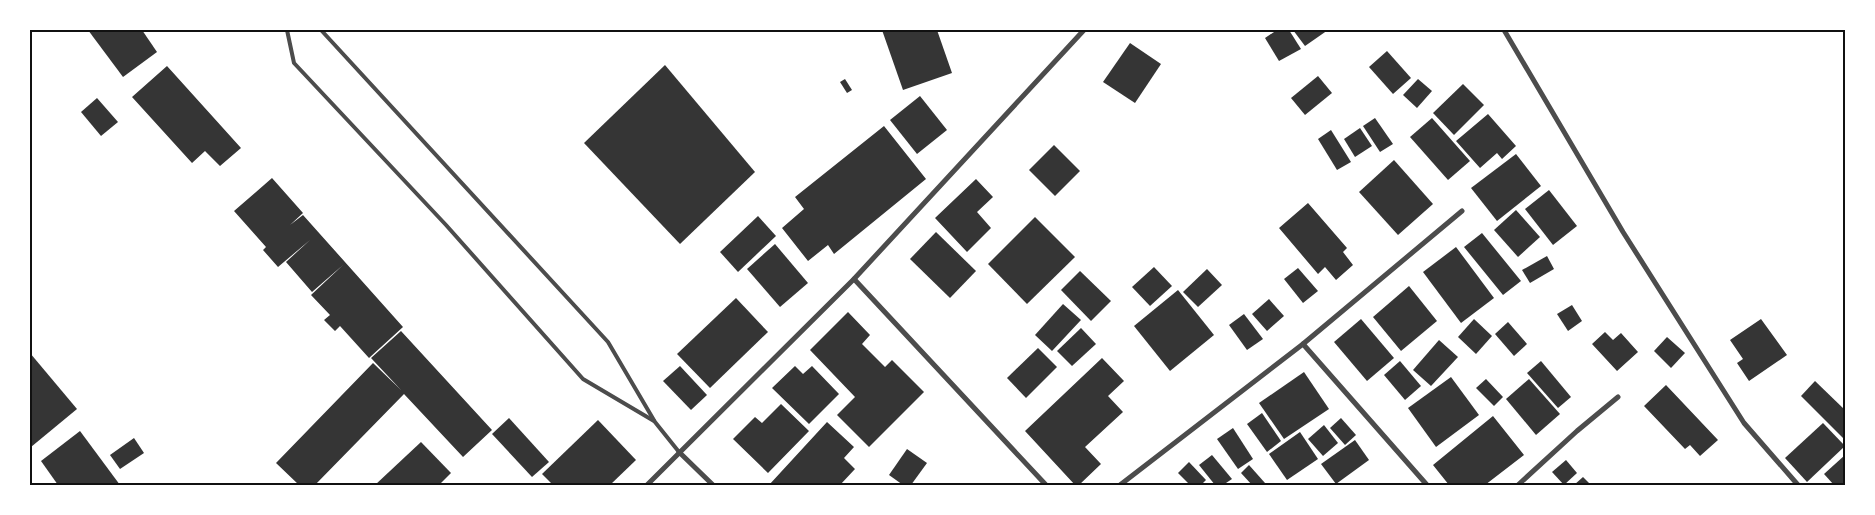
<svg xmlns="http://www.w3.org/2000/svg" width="1875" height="515" font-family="Cabin,sans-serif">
  <rect width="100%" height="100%" fill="#fff"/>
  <!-- building -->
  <g fill="#353535">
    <polygon points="88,30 142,30 157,52 123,77"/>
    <polygon points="882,30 937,30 952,73 903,90"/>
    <polygon points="1277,30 1289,30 1301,49 1279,61 1265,38"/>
    <polygon points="1293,30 1328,30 1305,46"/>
    <polygon points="1130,43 1161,64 1135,103 1103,82"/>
    <polygon points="1387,51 1411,78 1393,94 1369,67"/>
    <polygon points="665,65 755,172 680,244 584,143"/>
    <polygon points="167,66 241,148 220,166 205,151 192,163 132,97"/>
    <polygon points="1318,76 1332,93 1305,115 1291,98"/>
    <polygon points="845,79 852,90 847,93 840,82"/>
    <polygon points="1418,79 1432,91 1417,108 1403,95"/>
    <polygon points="1463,84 1484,105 1454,135 1433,113"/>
    <polygon points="920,96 947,130 917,154 890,120"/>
    <polygon points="97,98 118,122 101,136 81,112"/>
    <polygon points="1488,114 1516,146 1502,159 1497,153 1480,168 1456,141"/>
    <polygon points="1375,118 1393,144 1380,152 1363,126"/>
    <polygon points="1432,118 1470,161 1448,180 1410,137"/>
    <polygon points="884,126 926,179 834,254 828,245 808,261 782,228 804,209 795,197"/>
    <polygon points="1360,128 1372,146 1355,157 1344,139"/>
    <polygon points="1331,130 1351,162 1337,170 1318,139"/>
    <polygon points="1054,145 1080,171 1055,196 1029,170"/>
    <polygon points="1516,154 1541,186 1497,221 1471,188"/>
    <polygon points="1394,160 1433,204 1398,235 1359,192"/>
    <polygon points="272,178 303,213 290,225 303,215 403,327 369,358 340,326 335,331 324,320 330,315 311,295 343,265 312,292 286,262 310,240 278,267 263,250 266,247 234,211"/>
    <polygon points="976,179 993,197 977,212 991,228 967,252 935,218"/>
    <polygon points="1549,190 1577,226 1553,245 1525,209"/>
    <polygon points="1308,203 1347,248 1343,252 1353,265 1336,280 1325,267 1318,274 1279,228"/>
    <polygon points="1516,210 1540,237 1518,257 1494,230"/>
    <polygon points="758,216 776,236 738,272 720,252"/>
    <polygon points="1035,217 1075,257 1027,304 988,264"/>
    <polygon points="936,232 976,271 950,298 910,259"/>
    <polygon points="1482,233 1521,281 1503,295 1464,247"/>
    <polygon points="775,244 808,283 780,307 747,269"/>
    <polygon points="1456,247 1494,298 1461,323 1423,272"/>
    <polygon points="1547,256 1554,269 1530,283 1522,270"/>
    <polygon points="1154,267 1172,286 1150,306 1132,287"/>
    <polygon points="1298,268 1318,291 1303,303 1284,279"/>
    <polygon points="1207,269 1222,285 1198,307 1183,292"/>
    <polygon points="1080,271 1111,301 1091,321 1061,290"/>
    <polygon points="1409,286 1437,321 1401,351 1373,317"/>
    <polygon points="1178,290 1214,335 1170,371 1134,326"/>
    <polygon points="736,298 768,332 710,388 677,354"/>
    <polygon points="1269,299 1284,316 1267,331 1252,314"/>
    <polygon points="1063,304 1081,320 1052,351 1035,335"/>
    <polygon points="1572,305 1582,321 1568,331 1557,314"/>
    <polygon points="848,312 870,335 862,344 885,367 892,360 924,392 869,447 837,415 855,397 810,350"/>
    <polygon points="1244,314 1263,339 1247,350 1229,325"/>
    <polygon points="1361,319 1394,358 1367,381 1334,342"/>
    <polygon points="1474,319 1492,336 1476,354 1458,337"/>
    <polygon points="1761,319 1787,355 1749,381 1737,363 1743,359 1730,340"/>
    <polygon points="1508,322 1527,344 1514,356 1495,334"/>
    <polygon points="1081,328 1096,344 1072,366 1057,351"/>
    <polygon points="401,331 492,430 463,457 404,394 315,485 299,485 276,463 373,363 401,390 371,358"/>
    <polygon points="1605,332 1613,340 1621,333 1638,352 1617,371 1592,344"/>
    <polygon points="1667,337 1685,353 1671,368 1654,351"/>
    <polygon points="1439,340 1458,357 1431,386 1413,370"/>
    <polygon points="1038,348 1057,367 1026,398 1007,378"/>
    <polygon points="30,353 77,409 31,447 30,446"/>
    <polygon points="1102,358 1124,381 1108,396 1123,412 1085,447 1101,464 1079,485 1075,485 1025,431"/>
    <polygon points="1400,361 1421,386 1405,400 1384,375"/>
    <polygon points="1541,361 1571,397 1558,408 1527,373"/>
    <polygon points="680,366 707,395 691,410 663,381"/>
    <polygon points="795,366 803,374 812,366 839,394 809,424 772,388"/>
    <polygon points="1304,372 1329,409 1284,439 1259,403"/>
    <polygon points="1451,377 1479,415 1436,447 1408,408"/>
    <polygon points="1486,379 1503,397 1494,406 1476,388"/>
    <polygon points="1529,379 1560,414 1536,435 1506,399"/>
    <polygon points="1815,381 1845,410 1844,439 1801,396"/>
    <polygon points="1666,385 1718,440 1700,456 1690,445 1685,449 1644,406"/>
    <polygon points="781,404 809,431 768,473 733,439 755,417 762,423"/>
    <polygon points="1262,413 1281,441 1267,452 1247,424"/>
    <polygon points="1493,416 1524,455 1485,485 1470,485 1468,483 1466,485 1449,485 1433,465"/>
    <polygon points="509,418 549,462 532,477 492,434"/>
    <polygon points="1341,418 1356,435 1345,445 1330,428"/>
    <polygon points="598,420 636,460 610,485 553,485 542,474"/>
    <polygon points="827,422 854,447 844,458 855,469 840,485 769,485"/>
    <polygon points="1823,423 1845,446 1807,482 1785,458"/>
    <polygon points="1324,425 1338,443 1323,456 1308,439"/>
    <polygon points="1233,428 1253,459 1238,469 1217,439"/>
    <polygon points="80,431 120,485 58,485 41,461"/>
    <polygon points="1300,432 1318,459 1287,480 1269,454"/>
    <polygon points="134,438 144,453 120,469 110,455"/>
    <polygon points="1355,440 1369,460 1336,484 1321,464"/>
    <polygon points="421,442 451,473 439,485 375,485"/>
    <polygon points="907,449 927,463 911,485 903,485 889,475"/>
    <polygon points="1212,455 1232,479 1223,485 1215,485 1199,465"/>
    <polygon points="1845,455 1845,484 1834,485 1824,474"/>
    <polygon points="1566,460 1577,473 1564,485 1552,472"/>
    <polygon points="1189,462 1206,480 1201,485 1190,485 1178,473"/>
    <polygon points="1249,465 1265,483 1263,485 1252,485 1241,473"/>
    <polygon points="1583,477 1591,485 1574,485"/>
  </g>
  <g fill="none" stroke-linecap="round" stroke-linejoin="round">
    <!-- service -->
    <g stroke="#4c4c4c" stroke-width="4">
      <polyline points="287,30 294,63 446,225 583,379 654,421"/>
      <polyline points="321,30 608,342 655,422 679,452"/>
    </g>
    <!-- minor -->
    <g stroke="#4c4c4c" stroke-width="5">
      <polyline points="1504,30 1623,232 1744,423 1798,485"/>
      <polyline points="854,279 1046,485"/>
      <polyline points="1303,344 1427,485"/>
      <polyline points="679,452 713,485"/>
      <polyline points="647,485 854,279 1084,30"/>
      <polyline points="1120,485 1303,344 1462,211"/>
      <polyline points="1518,485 1577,431 1618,397"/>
    </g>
  </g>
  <!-- border -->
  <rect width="1875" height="515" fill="none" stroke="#ffffff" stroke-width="62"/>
  <rect x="31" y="31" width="1813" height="453" fill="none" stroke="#111" stroke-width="2"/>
</svg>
